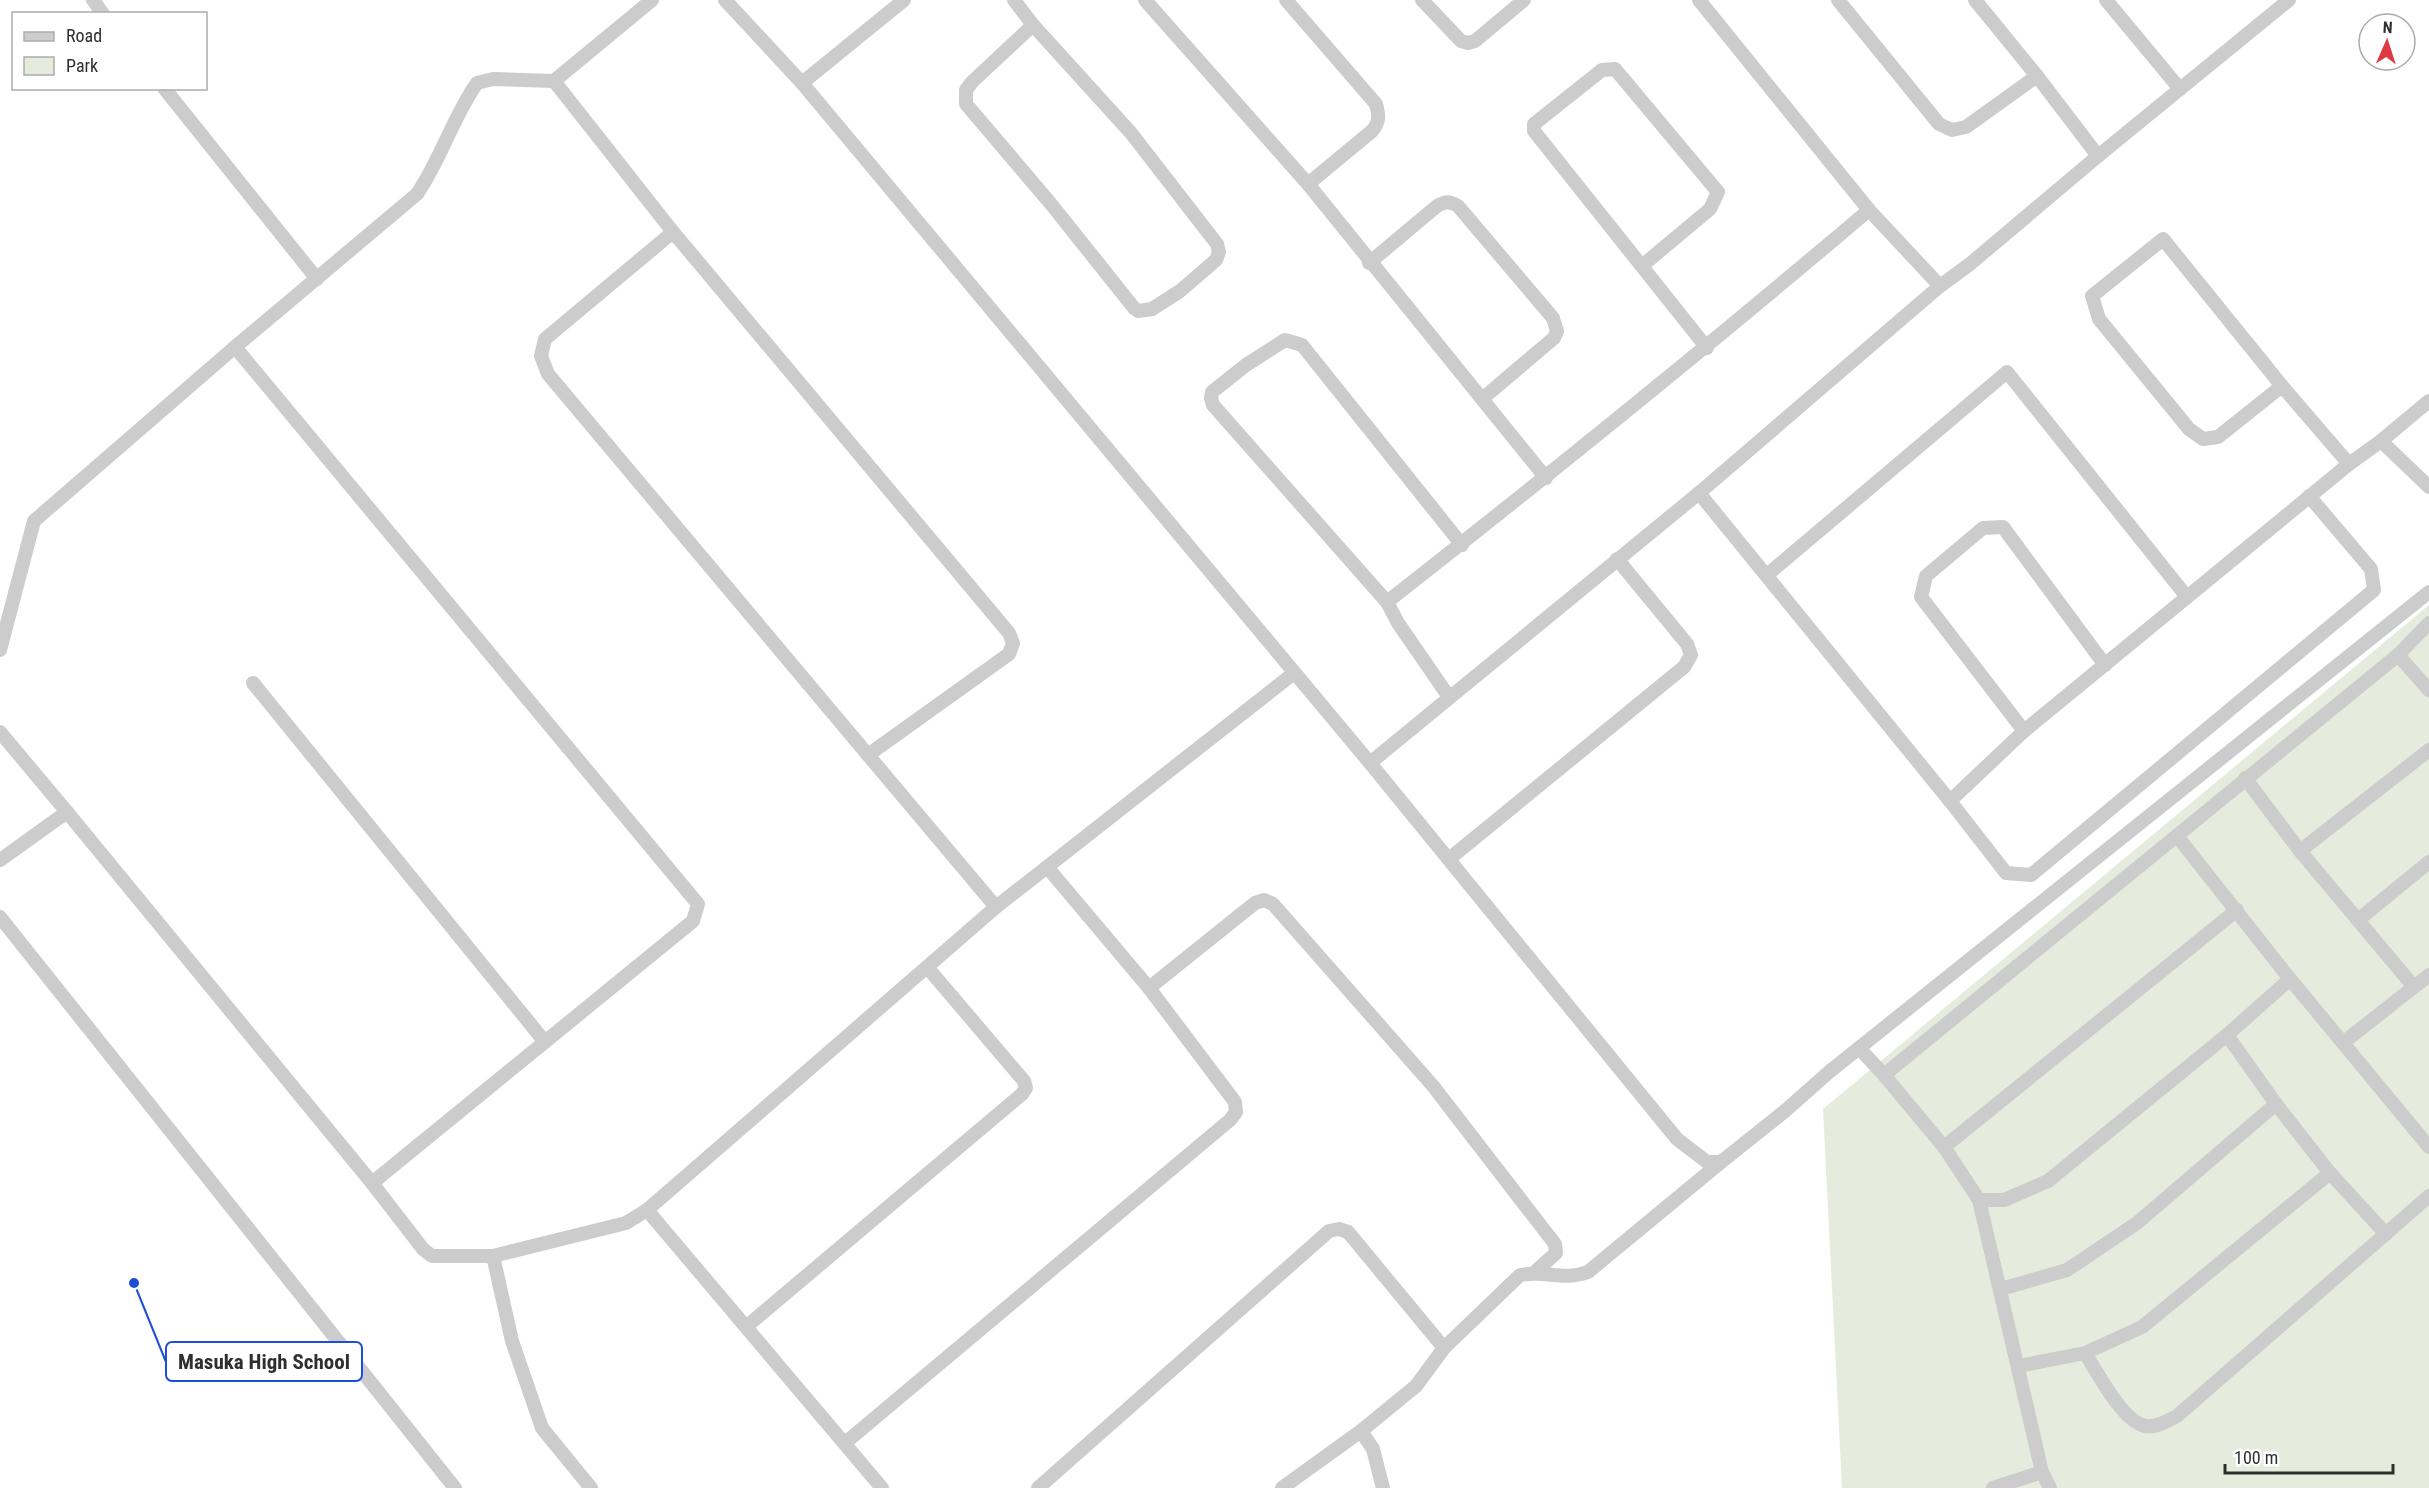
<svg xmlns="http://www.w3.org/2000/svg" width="2429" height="1488" font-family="'Roboto Condensed',sans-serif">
  <rect width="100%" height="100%" fill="#fff"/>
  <!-- green -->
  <polygon fill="#e5ecde" points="2429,605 2429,1488 1842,1488 1823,1109"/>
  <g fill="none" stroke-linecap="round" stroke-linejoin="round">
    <!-- minor -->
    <g stroke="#ccc" stroke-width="14">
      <polyline points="93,0 103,14"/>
      <polyline points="652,0 554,81 673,232 1009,633 1013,643 1009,654 868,755 996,907"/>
      <polyline points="725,0 802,83 1370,763 1677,1139 1707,1162 1721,1162 1785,1111 1829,1072 2429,592"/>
      <polyline points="1014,0 1033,25 1131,133 1217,244 1219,252 1216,260 1180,291 1152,309 1138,311 1134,308 1051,204 966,104 966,90 972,82 1033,25"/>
      <polyline points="1145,0 1308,184 1546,478"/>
      <path d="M1286 0 1376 104C1379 115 1380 122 1372 131L1308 184"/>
      <polyline points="1422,0 1461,41 1468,43 1475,41 1524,0"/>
      <polyline points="1699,0 1869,210 1940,286"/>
      <polyline points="1838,0 1939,124 1952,130 1966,127 2037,76"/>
      <polyline points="1975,0 2037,76 2098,156"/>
      <polyline points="2106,0 2180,89"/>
      <polyline points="802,83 904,0"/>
      <polyline points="164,88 317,279"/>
      <polyline points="673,232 545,339 541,356 548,374 868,755"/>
      <path d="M1369 263 1437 206C1446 201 1449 201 1458 206L1553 318 1557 331 1554 338 1482 399"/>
      <polyline points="1643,265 1710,209 1718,192 1615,69 1602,70 1534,124 1534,131 1707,348"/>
      <polyline points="235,347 698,904 693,921 372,1183"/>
      <polyline points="2282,386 2218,437 2203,439 2189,429 2099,319 2092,296 2163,239 2282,386 2349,464"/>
      <polyline points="2381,441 2429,487"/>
      <polyline points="1699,493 1950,801 2006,873 2031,875 2374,590 2371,569 2309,496"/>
      <polyline points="1767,575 2007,372 2187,597"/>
      <polyline points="1387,602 1213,405 1211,398 1212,392 1246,365 1285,340 1302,345 1462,545"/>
      <path d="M0 650 34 521 235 347 417 194C441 159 453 117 477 83L493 79 554 81"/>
      <polyline points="2398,655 2429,690"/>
      <polyline points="253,683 545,1042"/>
      <path d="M1449 697 1398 623 1387 602C1550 474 1711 344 1869 210"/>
      <polyline points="2024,731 1921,597 1926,576 1983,528 2003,527 2105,665"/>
      <polyline points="0,732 67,812"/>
      <polyline points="1370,763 1699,493 1940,286 1970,264 2098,156 2289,0"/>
      <polyline points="2245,778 2300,851 2414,987"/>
      <polyline points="1950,801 2024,731 2349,464 2381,441 2429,401"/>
      <polyline points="2177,836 2290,979 2429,1147"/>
      <polyline points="2300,851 2429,750"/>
      <polyline points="1449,859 1684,667 1691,655 1687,644 1617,559"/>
      <polyline points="0,860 67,812 372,1183 423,1249 432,1256 493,1256 626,1223 647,1210"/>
      <polyline points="0,917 455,1488"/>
      <polyline points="2358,920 2429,862"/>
      <polyline points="1149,988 1255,903 1264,900 1273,904 1433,1086 1555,1244 1556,1253 1535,1272"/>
      <polyline points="2227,1035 2276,1104 2330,1173 2386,1234"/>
      <polyline points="2344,1042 2429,975"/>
      <polyline points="1859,1048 1884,1075 1944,1147 1979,1200 2042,1472 2050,1488"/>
      <polyline points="1884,1075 2398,655 2429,623"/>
      <polyline points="1944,1147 2237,910"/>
      <polyline points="1979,1200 2004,1200 2048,1181 2227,1035 2290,979"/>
      <polyline points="493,1256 512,1341 542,1428 591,1488"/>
      <polyline points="2001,1289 2067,1270 2137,1223 2276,1104"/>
      <polyline points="747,1326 1022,1094 1026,1088 1024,1081 927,967"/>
      <path d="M1444 1348 1520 1275C1546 1270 1563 1281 1588 1272L1721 1162"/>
      <path d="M2085 1353C2097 1372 2123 1422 2145 1426 2155 1428 2168 1421 2177 1416L2429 1196"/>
      <polyline points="2019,1366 2085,1353 2142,1327 2330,1173"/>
      <polyline points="1361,1431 1373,1449 1383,1488"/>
      <polyline points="845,1443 1230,1120 1236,1112 1235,1102 1149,988 1047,867"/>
      <polyline points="882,1488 647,1210 996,907 1294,673"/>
      <polyline points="1038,1488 1329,1231 1339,1229 1348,1232 1444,1348 1416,1386 1361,1431 1282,1488"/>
      <polyline points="1993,1488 2042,1472"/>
    </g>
  </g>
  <!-- callouts -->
  <path fill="none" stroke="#1d4ed8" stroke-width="2" d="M134 1283L166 1362"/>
  <circle fill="#1d4ed8" stroke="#fff" stroke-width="2" cx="134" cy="1283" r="6"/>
  <rect fill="#fff" stroke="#1d4ed8" stroke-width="2" x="166" y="1342" width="196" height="39" rx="6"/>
  <g font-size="21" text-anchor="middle" font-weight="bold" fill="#2f2f2f">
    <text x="264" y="1369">Masuka High School</text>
  </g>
  <!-- legend -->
  <rect x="12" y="12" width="195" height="78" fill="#ffffff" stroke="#acacac" stroke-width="1.5"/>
  <rect x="24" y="32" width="30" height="9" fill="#cccccc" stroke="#acacac" stroke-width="1.5"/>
  <text x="66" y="42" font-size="18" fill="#2f2f2f">Road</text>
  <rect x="24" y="57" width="30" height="18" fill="#e5ecde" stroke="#acacac" stroke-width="1.5"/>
  <text x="66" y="72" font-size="18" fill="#2f2f2f">Park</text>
  <!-- north arrow -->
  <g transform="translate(2387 42) rotate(3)"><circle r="28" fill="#ffffff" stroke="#acacac" stroke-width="1.5"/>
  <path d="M0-4.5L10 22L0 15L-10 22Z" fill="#dd3b44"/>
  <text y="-9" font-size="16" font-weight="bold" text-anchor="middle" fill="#2f2f2f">N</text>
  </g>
  <!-- scale -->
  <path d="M2225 1464v9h168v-9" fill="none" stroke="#2f2f2f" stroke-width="3"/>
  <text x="2234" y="1464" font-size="18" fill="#2f2f2f" stroke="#ffffff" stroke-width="4.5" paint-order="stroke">100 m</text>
</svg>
